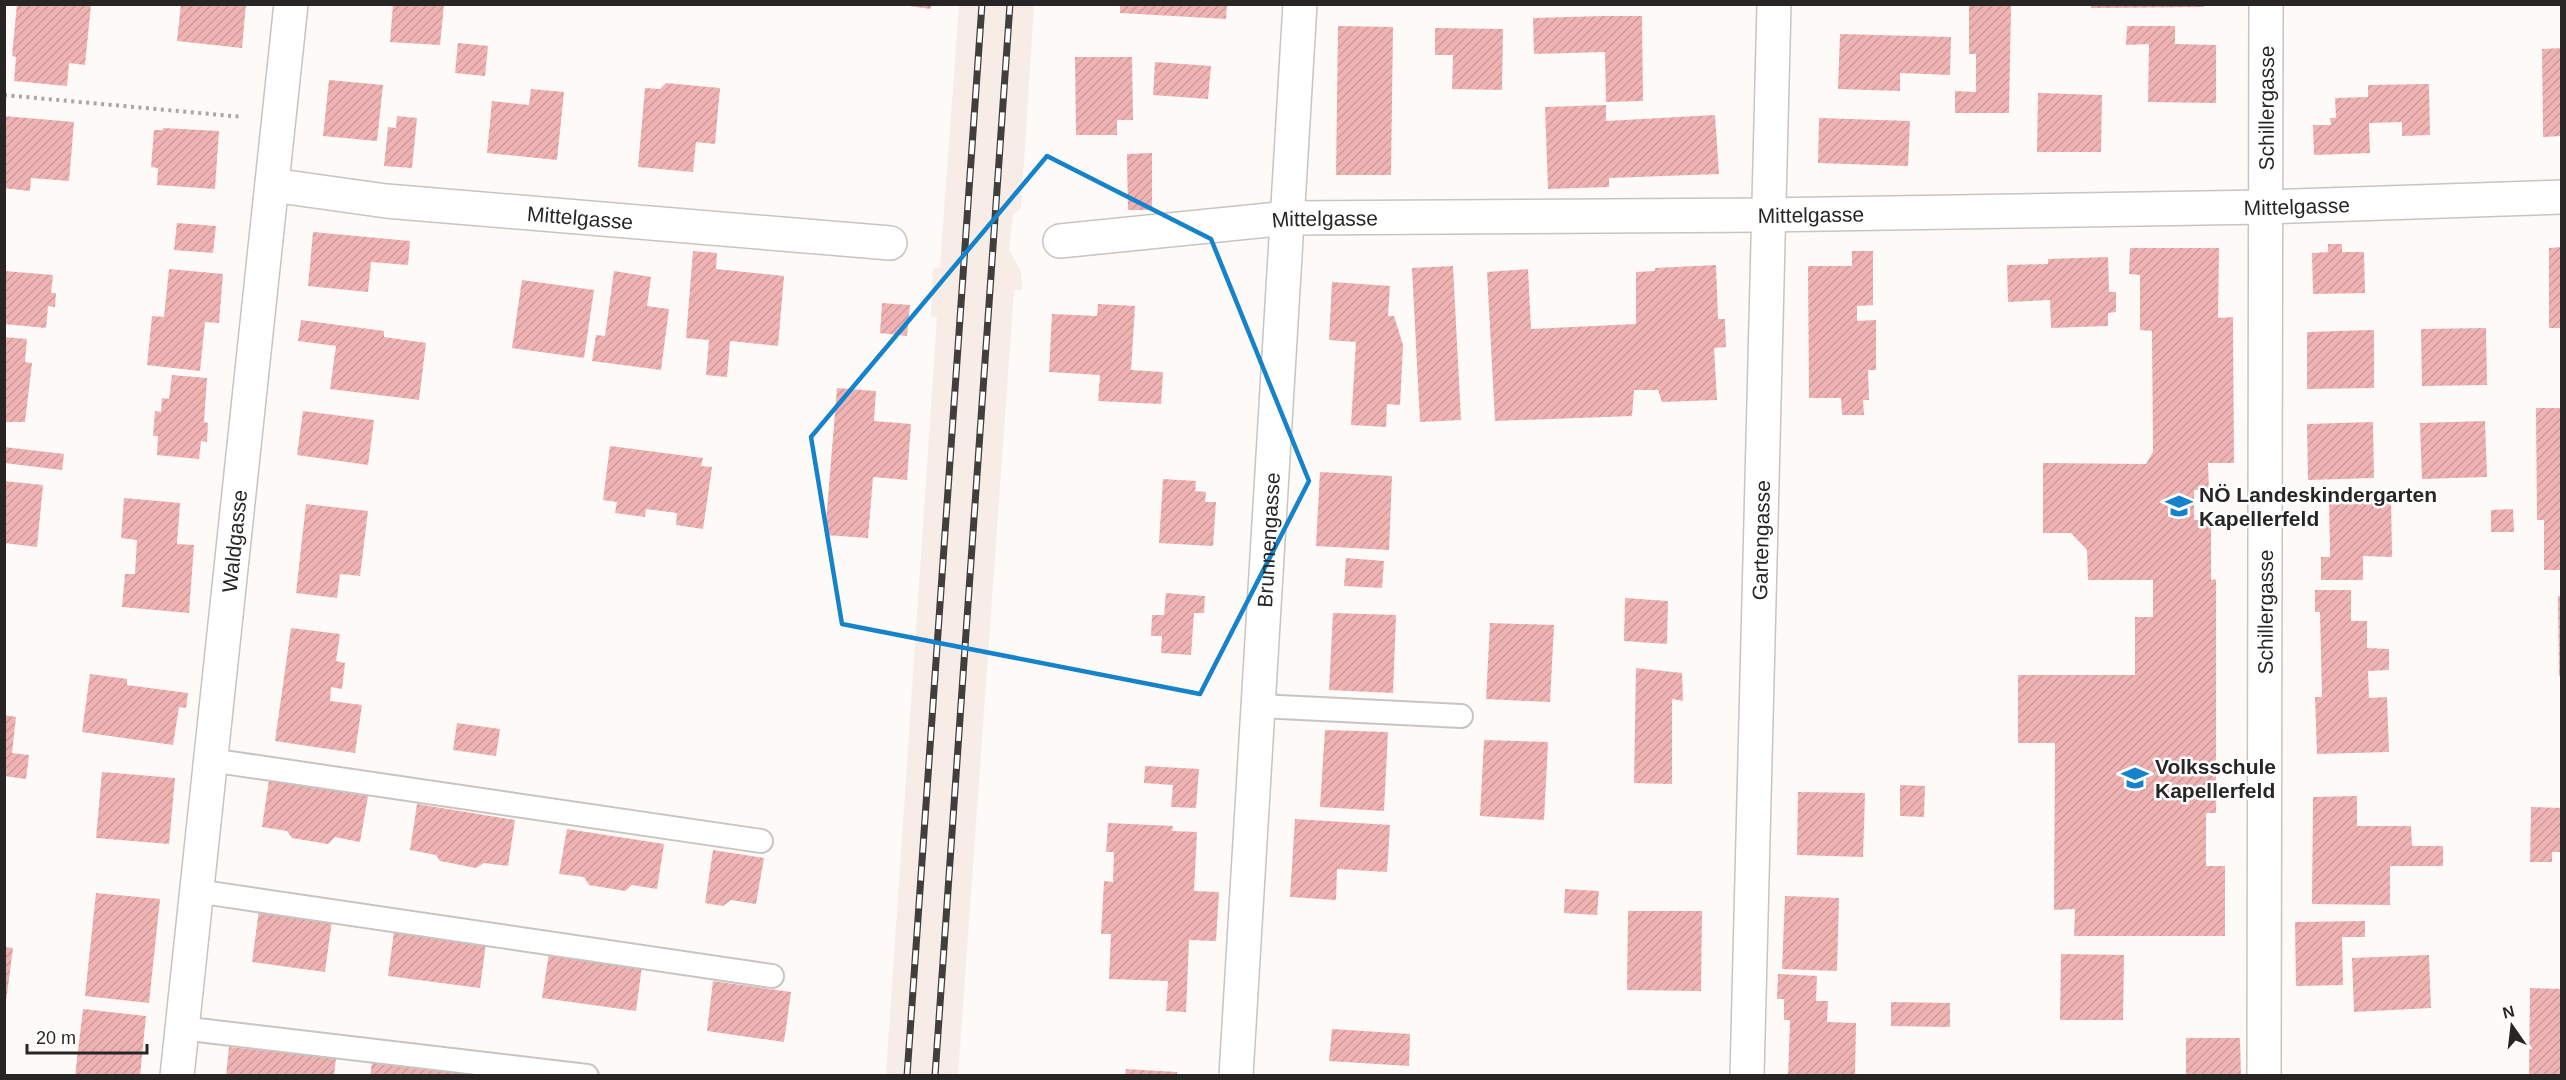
<svg xmlns="http://www.w3.org/2000/svg" width="2566" height="1080" font-family="Arial,sans-serif">
  <defs>
    <pattern id="building-hatch" width="6" height="6" patternUnits="userSpaceOnUse" patternTransform="scale(1.5)"><rect width="6" height="6" fill="#f0b3b4"/><path d="M-1 1l2-2M0 6l6-6M5 7l2-2" fill="none" stroke="#ce9a9b"/></pattern>
  </defs>
  <rect width="100%" height="100%" fill="#fdfaf8"/>
  <!-- built -->
  <polygon fill="#f7ece6" points="959,5 1034,5 1021,208 1013,215 1009,250 1021,271 1022,290 1014,290 958,1075 886,1075 937,318 931,316 933,269 940,267"/>
  <!-- building -->
  <g fill="url(#building-hatch)">
    <polygon points="17,4 91,4 85,65 69,63 67,86 14,81 16,57 12,56"/>
    <polygon points="181,4 246,4 242,48 177,41"/>
    <polygon points="393,4 444,4 440,45 390,42"/>
    <polygon points="895,4 931,4 931,9"/>
    <polygon points="1120,4 1227,4 1226,19 1120,13"/>
    <polygon points="2091,4 2204,4 2204,7 2091,8"/>
    <polygon points="1969,5 2011,6 2009,113 1955,113 1955,91 1976,92 1976,54 1969,54"/>
    <polygon points="1604,16 1642,16 1643,101 1606,102 1605,52 1534,54 1533,18"/>
    <polygon points="1338,26 1393,27 1391,175 1336,175"/>
    <polygon points="2127,26 2175,26 2175,44 2216,45 2216,103 2148,102 2149,44 2126,45"/>
    <polygon points="1435,28 1503,29 1502,90 1452,89 1453,55 1435,55"/>
    <polygon points="1840,34 1951,37 1950,75 1900,73 1900,91 1838,89"/>
    <polygon points="458,43 488,46 485,76 455,73"/>
    <polygon points="2562,48 2562,136 2543,137 2542,49"/>
    <polygon points="1075,57 1132,57 1133,120 1117,120 1117,135 1076,135"/>
    <polygon points="1155,62 1211,66 1208,99 1153,95"/>
    <polygon points="329,80 383,85 377,141 323,136"/>
    <polygon points="666,83 720,88 715,144 696,142 693,172 638,167 645,88 660,89"/>
    <polygon points="2429,84 2430,135 2402,136 2402,122 2369,123 2370,153 2314,155 2313,125 2331,125 2330,118 2336,118 2335,98 2368,97 2368,85"/>
    <polygon points="531,89 564,92 557,160 487,153 492,101 529,105"/>
    <polygon points="2038,93 2102,95 2101,152 2037,152"/>
    <polygon points="1606,105 1606,121 1715,115 1719,174 1609,178 1609,187 1548,189 1545,107"/>
    <polygon points="4,116 74,122 69,181 31,178 30,191 4,188"/>
    <polygon points="397,116 417,118 412,168 384,166 388,127 396,128"/>
    <polygon points="1819,118 1910,121 1908,166 1818,163"/>
    <polygon points="163,128 219,131 215,189 157,185 158,168 151,167 154,130 163,130"/>
    <polygon points="1152,153 1152,210 1128,210 1127,154"/>
    <polygon points="177,223 216,226 213,253 174,250"/>
    <polygon points="313,232 410,241 408,265 371,262 368,292 308,286"/>
    <polygon points="2328,244 2342,244 2342,252 2364,252 2365,293 2313,294 2312,253 2328,252"/>
    <polygon points="2562,247 2562,328 2549,328 2549,248"/>
    <polygon points="2130,248 2219,248 2218,318 2233,317 2234,463 2208,463 2209,490 2194,490 2194,520 2211,520 2211,580 2216,579 2216,813 2206,813 2206,866 2225,866 2225,936 2074,936 2075,909 2054,910 2055,743 2018,743 2018,675 2135,675 2135,617 2153,617 2153,580 2088,580 2087,550 2071,533 2043,533 2043,463 2146,464 2153,452 2152,331 2140,330 2140,275 2129,274"/>
    <polygon points="693,251 717,253 716,269 784,276 778,346 730,341 727,377 706,375 709,340 686,338"/>
    <polygon points="1852,251 1873,251 1873,305 1857,306 1857,321 1876,320 1876,370 1868,370 1869,400 1863,400 1864,415 1842,415 1841,398 1809,398 1808,266 1852,266"/>
    <polygon points="2108,257 2109,292 2116,292 2116,312 2108,313 2108,326 2051,328 2050,300 2008,302 2007,265 2048,264 2048,259"/>
    <polygon points="1716,265 1718,319 1725,319 1726,347 1714,348 1717,400 1662,402 1658,390 1634,390 1632,416 1495,421 1487,272 1528,269 1531,329 1636,324 1636,272 1655,271 1655,268"/>
    <polygon points="1453,266 1461,420 1420,422 1412,268"/>
    <polygon points="169,269 223,274 219,323 205,322 200,371 147,365 152,316 164,317"/>
    <polygon points="4,271 53,275 51,293 56,293 55,307 48,306 46,328 4,324"/>
    <polygon points="614,271 651,277 647,306 669,309 661,370 592,361 596,335 605,336"/>
    <polygon points="522,280 594,290 584,358 512,348"/>
    <polygon points="1332,282 1390,286 1388,316 1394,316 1403,345 1400,405 1387,404 1386,427 1351,425 1356,342 1329,340"/>
    <polygon points="882,303 910,305 907,336 880,333"/>
    <polygon points="1098,304 1135,306 1131,370 1163,372 1161,404 1098,401 1100,375 1049,372 1052,314 1097,316"/>
    <polygon points="301,320 384,331 384,337 426,343 419,400 330,389 336,346 298,341"/>
    <polygon points="2486,328 2487,385 2422,386 2421,329"/>
    <polygon points="2374,330 2374,388 2307,389 2307,332"/>
    <polygon points="5,337 27,339 25,362 32,363 25,422 5,422"/>
    <polygon points="172,375 207,378 204,422 208,423 207,442 201,441 199,459 157,455 158,436 153,436 155,411 161,412 162,398 169,399"/>
    <polygon points="837,388 876,391 874,421 911,424 907,480 873,477 868,538 825,535"/>
    <polygon points="2536,408 2562,408 2562,570 2544,570 2544,520 2537,520"/>
    <polygon points="303,411 374,420 368,465 297,455"/>
    <polygon points="2485,421 2487,477 2422,479 2420,423"/>
    <polygon points="2373,422 2374,478 2308,480 2307,424"/>
    <polygon points="610,446 703,458 701,466 712,467 703,529 676,525 677,513 646,509 645,517 615,513 617,502 603,500"/>
    <polygon points="4,447 64,454 62,470 4,463"/>
    <polygon points="1320,472 1392,476 1389,550 1316,546"/>
    <polygon points="1163,479 1196,481 1195,491 1206,492 1205,502 1216,502 1213,546 1159,543"/>
    <polygon points="4,481 43,485 37,547 4,543"/>
    <polygon points="2391,493 2392,557 2363,556 2363,580 2321,580 2321,557 2330,557 2329,494"/>
    <polygon points="124,498 180,503 177,544 194,545 189,613 122,607 125,574 135,574 137,540 121,538"/>
    <polygon points="306,504 368,511 360,576 340,574 337,598 296,593"/>
    <polygon points="2513,509 2514,532 2491,532 2491,510"/>
    <polygon points="1346,558 1384,561 1382,588 1344,586"/>
    <polygon points="2315,590 2351,590 2351,621 2367,621 2367,648 2389,649 2389,670 2368,671 2369,698 2387,697 2389,752 2317,754 2315,697 2322,697 2320,612 2315,612"/>
    <polygon points="1166,593 1205,596 1204,613 1194,613 1191,655 1161,653 1162,636 1151,636 1152,615 1164,615"/>
    <polygon points="2558,596 2562,596 2562,676 2559,676"/>
    <polygon points="1625,598 1668,601 1667,644 1624,641"/>
    <polygon points="1333,613 1396,615 1393,693 1329,690"/>
    <polygon points="1490,623 1554,625 1550,702 1486,699"/>
    <polygon points="291,628 340,634 336,661 345,663 342,689 331,687 330,701 362,705 355,753 275,741"/>
    <polygon points="1636,668 1682,673 1683,701 1672,699 1672,784 1634,783"/>
    <polygon points="90,674 127,679 127,685 188,693 186,708 179,707 173,745 82,732"/>
    <polygon points="4,715 16,717 12,753 29,755 26,779 4,776"/>
    <polygon points="457,723 500,729 496,756 453,750"/>
    <polygon points="1325,730 1388,732 1384,811 1320,807"/>
    <polygon points="1484,740 1548,742 1544,820 1480,816"/>
    <polygon points="1145,766 1199,769 1196,808 1171,807 1173,785 1144,783"/>
    <polygon points="102,772 175,778 169,844 96,838"/>
    <polygon points="269,780 368,796 360,842 335,837 328,844 292,838 287,831 262,827"/>
    <polygon points="1900,785 1925,786 1924,817 1900,816"/>
    <polygon points="1798,792 1865,793 1863,857 1797,855"/>
    <polygon points="2357,796 2357,826 2411,826 2412,846 2443,846 2443,866 2390,866 2390,905 2312,904 2313,797"/>
    <polygon points="417,804 515,820 508,866 484,863 476,868 440,861 436,855 410,850"/>
    <polygon points="2531,807 2562,808 2562,852 2552,852 2552,862 2530,862"/>
    <polygon points="1295,819 1390,825 1387,872 1337,869 1336,900 1290,897"/>
    <polygon points="1108,823 1173,826 1172,831 1197,832 1194,891 1219,892 1216,941 1189,940 1186,1012 1166,1011 1168,981 1109,979 1111,934 1101,934 1104,881 1113,882 1114,852 1106,852"/>
    <polygon points="567,829 664,844 657,889 632,885 625,891 589,885 584,877 559,874"/>
    <polygon points="713,850 764,858 756,904 731,900 723,906 705,903"/>
    <polygon points="1565,889 1599,891 1597,915 1564,913"/>
    <polygon points="96,893 160,899 149,1003 85,996"/>
    <polygon points="1785,896 1839,898 1837,971 1782,969"/>
    <polygon points="259,910 332,920 325,972 252,962"/>
    <polygon points="1628,911 1702,911 1701,991 1627,990"/>
    <polygon points="2365,921 2365,937 2342,937 2343,985 2296,986 2295,922"/>
    <polygon points="394,932 486,943 480,988 388,976"/>
    <polygon points="4,947 13,948 6,1002 4,1002"/>
    <polygon points="549,953 642,966 636,1011 542,998"/>
    <polygon points="2061,954 2124,955 2123,1020 2060,1020"/>
    <polygon points="2429,955 2431,1008 2354,1012 2352,958"/>
    <polygon points="1778,974 1817,976 1816,1001 1828,1001 1827,1022 1856,1023 1855,1076 1788,1076 1790,1020 1784,1020 1784,999 1777,999"/>
    <polygon points="713,981 791,992 784,1042 707,1031"/>
    <polygon points="2530,988 2562,989 2562,1076 2529,1076"/>
    <polygon points="1891,1002 1950,1003 1950,1027 1891,1026"/>
    <polygon points="83,1009 146,1016 140,1076 75,1076"/>
    <polygon points="1332,1029 1410,1034 1409,1066 1329,1061"/>
    <polygon points="2186,1038 2240,1038 2241,1076 2186,1076"/>
    <polygon points="229,1047 336,1058 334,1076 226,1076"/>
    <polygon points="372,1063 464,1074 464,1076 370,1076"/>
    <polygon points="1126,1069 1177,1072 1177,1076 1125,1076"/>
  </g>
  <g fill="none" stroke-linecap="round" stroke-linejoin="round">
    <defs>
      <g id="lane">
        <polyline points="1259,706 1461,716"/>
        <polyline points="210,760 761,841"/>
        <polyline points="196,891 772,976"/>
        <polyline points="181,1028 587,1076"/>
      </g>
      <g id="street">
        <path id="s1" d="M272 185 386 201 890 243"/>
        <path id="s2" d="M1060 241 1289 218 1768 215 2265 207 2562 197"/>
        <path id="s3" d="M177 1076 291 4"/>
        <path id="s4" d="M1236 1076 1300 4"/>
        <path id="s5" d="M1747 1076 1774 4"/>
        <path id="s6" d="M2264 1076 2266 4"/>
      </g>
    </defs>
    <!-- lane casing -->
    <use href="#lane" stroke="#c7c4c2" stroke-width="26"/>
    <!-- street casing -->
    <use href="#street" stroke="#c7c4c2" stroke-width="36"/>
    <!-- path -->
    <polyline stroke="#a9a7a6" stroke-width="4" stroke-dasharray="3 4.5" stroke-linecap="butt" points="4,95 243,117"/>
    <!-- lane -->
    <use href="#lane" stroke="#fff" stroke-width="22"/>
    <!-- street -->
    <use href="#street" stroke="#fff" stroke-width="33"/>
    <defs>
      <g id="rail">
        <polyline points="907,1076 982,4"/>
        <polyline points="935,1076 1010,4"/>
      </g>
    </defs>
    <!-- rail casing -->
    <use href="#rail" stroke="#403f3e" stroke-width="7"/>
    <!-- rail -->
    <use href="#rail" stroke="#fff" stroke-width="4.5" stroke-dasharray="14" stroke-linecap="butt"/>
  </g>
  <!-- marked area -->
  <path fill="none" stroke="#1483cc" stroke-width="4.5" stroke-linejoin="round" d="M1047 156 1211 239 1309 481 1200 694 842 624 811 437Z"/>
  <!-- icons -->
  <defs>
    <symbol id="school-bare" viewBox="-9 -9 18 18"><path d="M0-5L7-2L0 1L-7-2ZM-4 1L0 2.5L4 1V4Q0 6-4 4Z" fill="#1483cc" stroke="#fff" stroke-width="2.5" paint-order="stroke"/></symbol>
  </defs>
  <g fill-rule="evenodd">
    <use href="#school-bare" x="2160" y="487" width="38" height="38"/>
    <use href="#school-bare" x="2116" y="759" width="38" height="38"/>
  </g>
  <g text-anchor="middle" dominant-baseline="central" stroke-width="5" stroke-linejoin="round" paint-order="stroke">
    <!-- street labels -->
    <g font-size="21" fill="#272625" stroke="#fff">
      <text stroke="none"><textPath href="#s6" startOffset="968">Schillergasse</textPath></text>
      <text stroke="none"><textPath href="#s2" startOffset="1238">Mittelgasse</textPath></text>
      <text stroke="none"><textPath href="#s2" startOffset="752">Mittelgasse</textPath></text>
      <text stroke="none"><textPath href="#s1" startOffset="310">Mittelgasse</textPath></text>
      <text stroke="none"><textPath href="#s2" startOffset="266">Mittelgasse</textPath></text>
      <text stroke="none"><textPath href="#s3" startOffset="538">Waldgasse</textPath></text>
      <text stroke="none"><textPath href="#s4" startOffset="537">Brunnengasse</textPath></text>
      <text stroke="none"><textPath href="#s5" startOffset="536">Gartengasse</textPath></text>
      <text stroke="none"><textPath href="#s6" startOffset="464">Schillergasse</textPath></text>
    </g>
    <!-- poi labels -->
    <g font-size="21" font-weight="bold" fill="#272625" stroke="#fff" text-anchor="start">
      <text x="2199" y="494">NÖ Landeskindergarten<tspan x="2199" dy="24">Kapellerfeld</tspan></text>
      <text x="2155" y="766">Volksschule<tspan x="2155" dy="24">Kapellerfeld</tspan></text>
    </g>
  </g>
  <!-- border -->
  <rect width="2566" height="1080" fill="none" stroke="#272625" stroke-width="12"/>
  <!-- north arrow -->
  <g transform="translate(2512 1026) rotate(346)" stroke="#ffffff" stroke-width="4.5" paint-order="stroke">
  <path d="M0-4.5L10 22L0 15L-10 22Z" fill="#272625"/>
  <text y="-9" font-size="16" font-weight="bold" text-anchor="middle" fill="#272625">N</text>
  </g>
  <!-- scale -->
  <path d="M27 1044v9h120v-9" fill="none" stroke="#272625" stroke-width="3"/>
  <text x="36" y="1044" font-size="18" fill="#272625" stroke="#ffffff" stroke-width="4.5" paint-order="stroke">20 m</text>
</svg>
